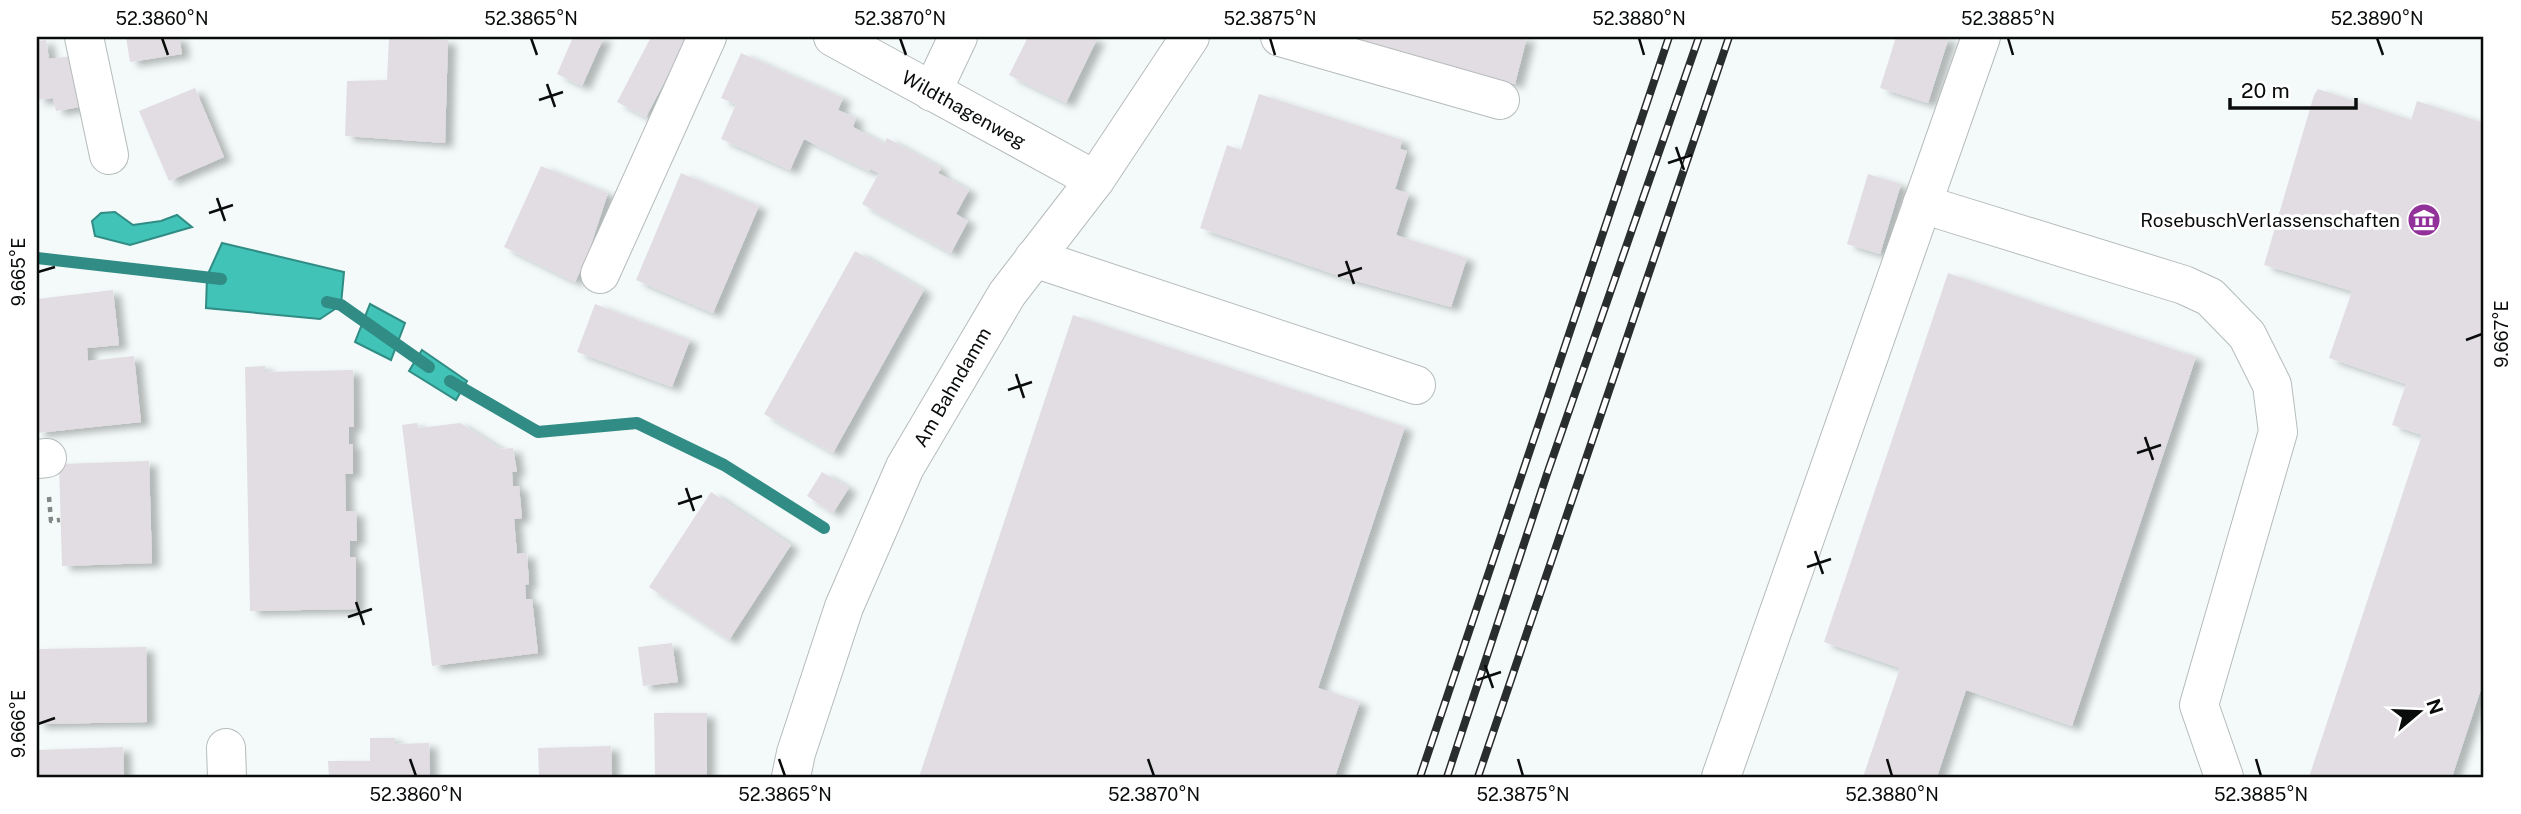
<svg xmlns="http://www.w3.org/2000/svg" width="2521" height="814" font-family="'Public Sans',sans-serif">
  <defs>
    <filter id="shadow"><feDropShadow dx="8" dy="4.5" stdDeviation="3.5" flood-color="#0004"/></filter>
  </defs>
  <rect width="100%" height="100%" fill="#f3faf9"/>
  <!-- water -->
  <g fill="#41c3b7" stroke="#308c84" stroke-width="2">
    <polygon points="115,212 133,225 161,221 177,215 192,227 130,245 95,236 92,221 101,213"/>
    <polygon points="222,243 344,272 341,305 320,319 206,308 207,276"/>
    <polygon points="370,304 405,323 391,360 355,342"/>
    <polygon points="422,350 467,381 456,400 409,371"/>
  </g>
  <g fill="none" stroke-linecap="round" stroke-linejoin="round">
    <!-- stream -->
    <g stroke="#308c84" stroke-width="12">
      <polyline points="37,258 221,279"/>
      <polyline points="327,302 341,305 429,367"/>
      <polyline points="450,381 538,432 637,423 724,465 824,528"/>
    </g>
  </g>
  <!-- building -->
  <g fill="#e2dde2" filter="url(#shadow)">
    <polygon points="126,37 179,37 182,54 130,62"/>
    <polygon points="389,37 448,40 445,143 345,136 347,81 387,80"/>
    <polygon points="573,37 604,37 582,86 557,74"/>
    <polygon points="651,37 688,37 646,117 617,102"/>
    <polygon points="1028,37 1092,37 1097,39 1066,103 1009,75"/>
    <polygon points="1340,37 1527,37 1515,84"/>
    <polygon points="1896,37 1949,37 1928,103 1880,88"/>
    <polygon points="46,40 49,59 72,56 80,107 56,111 53,98 37,100 37,41"/>
    <polygon points="741,53 843,98 838,110 856,118 853,127 884,144 887,138 941,168 938,173 969,190 956,214 968,221 951,253 862,204 879,173 870,169 869,171 804,139 790,170 721,139 736,104 721,98"/>
    <polygon points="195,88 224,157 169,181 139,111"/>
    <polygon points="2318,89 2411,120 2417,101 2484,123 2484,680 2452,777 2309,777 2422,435 2392,425 2406,384 2329,358 2352,291 2264,265 2314,95"/>
    <polygon points="1259,94 1402,140 1400,149 1407,151 1395,189 1409,194 1396,235 1467,258 1451,307 1345,278 1200,228 1227,145 1241,150"/>
    <polygon points="541,166 608,193 588,254 575,282 504,247"/>
    <polygon points="681,173 759,206 713,313 636,280"/>
    <polygon points="1868,174 1901,184 1880,254 1847,244"/>
    <polygon points="855,251 924,290 833,453 764,414"/>
    <polygon points="1948,273 2196,357 2072,726 1966,690 1937,777 1863,777 1900,668 1824,642"/>
    <polygon points="113,290 119,345 87,348 88,361 134,356 141,422 37,433 37,299"/>
    <polygon points="595,304 690,340 672,387 577,352"/>
    <polygon points="1073,315 1405,427 1318,688 1360,702 1335,777 919,777"/>
    <polygon points="265,366 265,372 353,370 354,427 349,427 349,444 353,444 353,474 345,474 346,511 356,511 357,541 350,541 350,557 356,557 356,609 250,611 245,367"/>
    <polygon points="417,423 418,428 460,423 501,449 513,448 517,472 512,472 513,486 519,486 522,518 514,519 517,554 527,553 529,584 525,585 526,599 532,599 538,653 432,666 402,425"/>
    <polygon points="149,461 152,563 62,566 59,464"/>
    <polygon points="822,472 849,488 833,513 807,496"/>
    <polygon points="711,492 791,545 729,640 649,587"/>
    <polygon points="672,643 678,682 643,686 638,647"/>
    <polygon points="146,647 147,722 37,724 37,649"/>
    <polygon points="654,713 707,713 707,777 655,777"/>
    <polygon points="370,738 395,738 395,744 429,743 430,777 329,777 328,761 370,761"/>
    <polygon points="611,746 612,777 539,777 538,748"/>
    <polygon points="123,747 124,777 37,777 37,750"/>
  </g>
  <g fill="none" stroke-linecap="round" stroke-linejoin="round">
    <defs>
      <g id="minor">
        <polyline points="84,37 109,155"/>
        <polyline points="833,37 1095,180"/>
        <polyline points="1280,37 1500,100"/>
        <polyline points="932,92 958,37"/>
        <polyline points="1922,204 2184,285 2210,297 2247,335 2272,385 2278,432 2199,705 2224,777"/>
        <polyline points="1034,258 1416,385"/>
        <polyline points="600,274 707,37"/>
        <polyline points="37,459 47,458"/>
        <polyline points="226,748 227,777"/>
        <polyline points="791,777 796,753 844,607 905,467 1007,294 1095,180 1190,37"/>
        <polyline points="1721,777 1981,37"/>
      </g>
    </defs>
    <!-- minor casing -->
    <use href="#minor" stroke="#b5bcbb" stroke-width="40"/>
    <!-- path -->
    <polyline stroke="#828786" stroke-width="4.5" stroke-dasharray="5 5" stroke-linecap="butt" points="49,497 51,521 60,520"/>
    <!-- minor -->
    <use href="#minor" stroke="#fff" stroke-width="38"/>
    <defs>
      <g id="rail">
        <polyline points="1420,777 1669,37"/>
        <polyline points="1447,777 1547,474 1699,37"/>
        <polyline points="1478,777 1729,37"/>
      </g>
    </defs>
    <!-- rail casing -->
    <use href="#rail" stroke="#2a2d2d" stroke-width="8"/>
    <!-- rail -->
    <use href="#rail" stroke="#fff" stroke-width="5" stroke-dasharray="16" stroke-linecap="butt"/>
  </g>
  <!-- ticks -->
  <path fill="none" stroke="#0a0c0c" stroke-width="2.5" d="M162 38 168 55M531 38 537 55M900 38 906 55M1270 38 1275 55M1639 38 1644 55M2008 38 2013 55M2377 38 2383 55M547 84 555 107M539 100 563 92M1676 147 1684 170M1668 163 1692 155M217 198 225 221M209 213 233 205M1346 261 1354 284M38 272 55 267M1338 276 1362 268M2466 340 2482 334M1016 374 1024 398M1008 390 1032 382M2145 437 2153 460M2137 453 2161 445M686 488 694 511M678 504 702 496M1815 551 1823 574M1807 567 1831 559M356 602 364 625M348 617 372 609M1485 665 1493 688M1477 680 1501 672M38 724 55 718M410 759 416 776M779 759 785 776M1148 759 1154 776M1518 759 1523 776M1887 759 1892 776M2256 759 2261 776"/>
  <!-- icons -->
  <defs>
    <symbol id="museum-disc" viewBox="-11 -11 22 22"><circle r="9.5" fill="#913199" stroke="#fff"/><path d="M0-6L6-3V-2H-6V-3ZM-5-1h2V3h-2ZM-1-1h2V3h-2ZM3-1h2V3H3ZM-6 4H6V6H-6Z" fill="#fff"/></symbol>
  </defs>
  <g fill-rule="evenodd">
    <use href="#museum-disc" x="2405" y="201" width="38" height="38"/>
  </g>
  <g text-anchor="middle" dominant-baseline="central" stroke-width="6" stroke-linejoin="round" paint-order="stroke">
    <!-- street labels -->
    <g font-size="19" fill="#0a0c0c" stroke="#fff">
      <text transform="translate(964 109) rotate(29)">Wildthagenweg</text>
      <text transform="translate(952 387) rotate(-60)">Am Bahndamm</text>
    </g>
    <!-- poi labels -->
    <g font-size="19" fill="#0a0c0c" stroke="#fff" text-anchor="end">
      <text x="2400" y="220">RosebuschVerlassenschaften</text>
    </g>
  </g>
  <!-- border -->
  <rect width="2521" height="814" fill="none" stroke="#ffffff" stroke-width="77"/>
  <!-- north arrow -->
  <g transform="translate(2419 712) rotate(71)" stroke="#ffffff" stroke-width="5" paint-order="stroke">
  <path d="M0-5L12 26L0 18L-12 26Z" fill="#0a0c0c"/>
  <text y="-10" font-size="19" font-weight="bold" text-anchor="middle" fill="#0a0c0c">N</text>
  </g>
  <!-- scale -->
  <path d="M2230 98v10h126v-10" fill="none" stroke="#0a0c0c" stroke-width="3.5"/>
  <text x="2241" y="98" font-size="21" fill="#0a0c0c" stroke="#ffffff" stroke-width="5" paint-order="stroke">20 m</text>
  <rect x="38" y="38" width="2444" height="738" fill="none" stroke="#0a0c0c" stroke-width="2.5"/>
  <g font-size="18" text-anchor="middle" fill="#0a0c0c">
    <text x="162" y="25">52.3860°N</text>
    <text x="531" y="25">52.3865°N</text>
    <text x="900" y="25">52.3870°N</text>
    <text x="1270" y="25">52.3875°N</text>
    <text x="1639" y="25">52.3880°N</text>
    <text x="2008" y="25">52.3885°N</text>
    <text x="2377" y="25">52.3890°N</text>
    <text transform="translate(19 272) rotate(-90)" y="6">9.665°E</text>
    <text transform="translate(2502 334) rotate(-90)" y="6">9.667°E</text>
    <text transform="translate(19 724) rotate(-90)" y="6">9.666°E</text>
    <text x="416" y="801">52.3860°N</text>
    <text x="785" y="801">52.3865°N</text>
    <text x="1154" y="801">52.3870°N</text>
    <text x="1523" y="801">52.3875°N</text>
    <text x="1892" y="801">52.3880°N</text>
    <text x="2261" y="801">52.3885°N</text>
  </g>
</svg>
